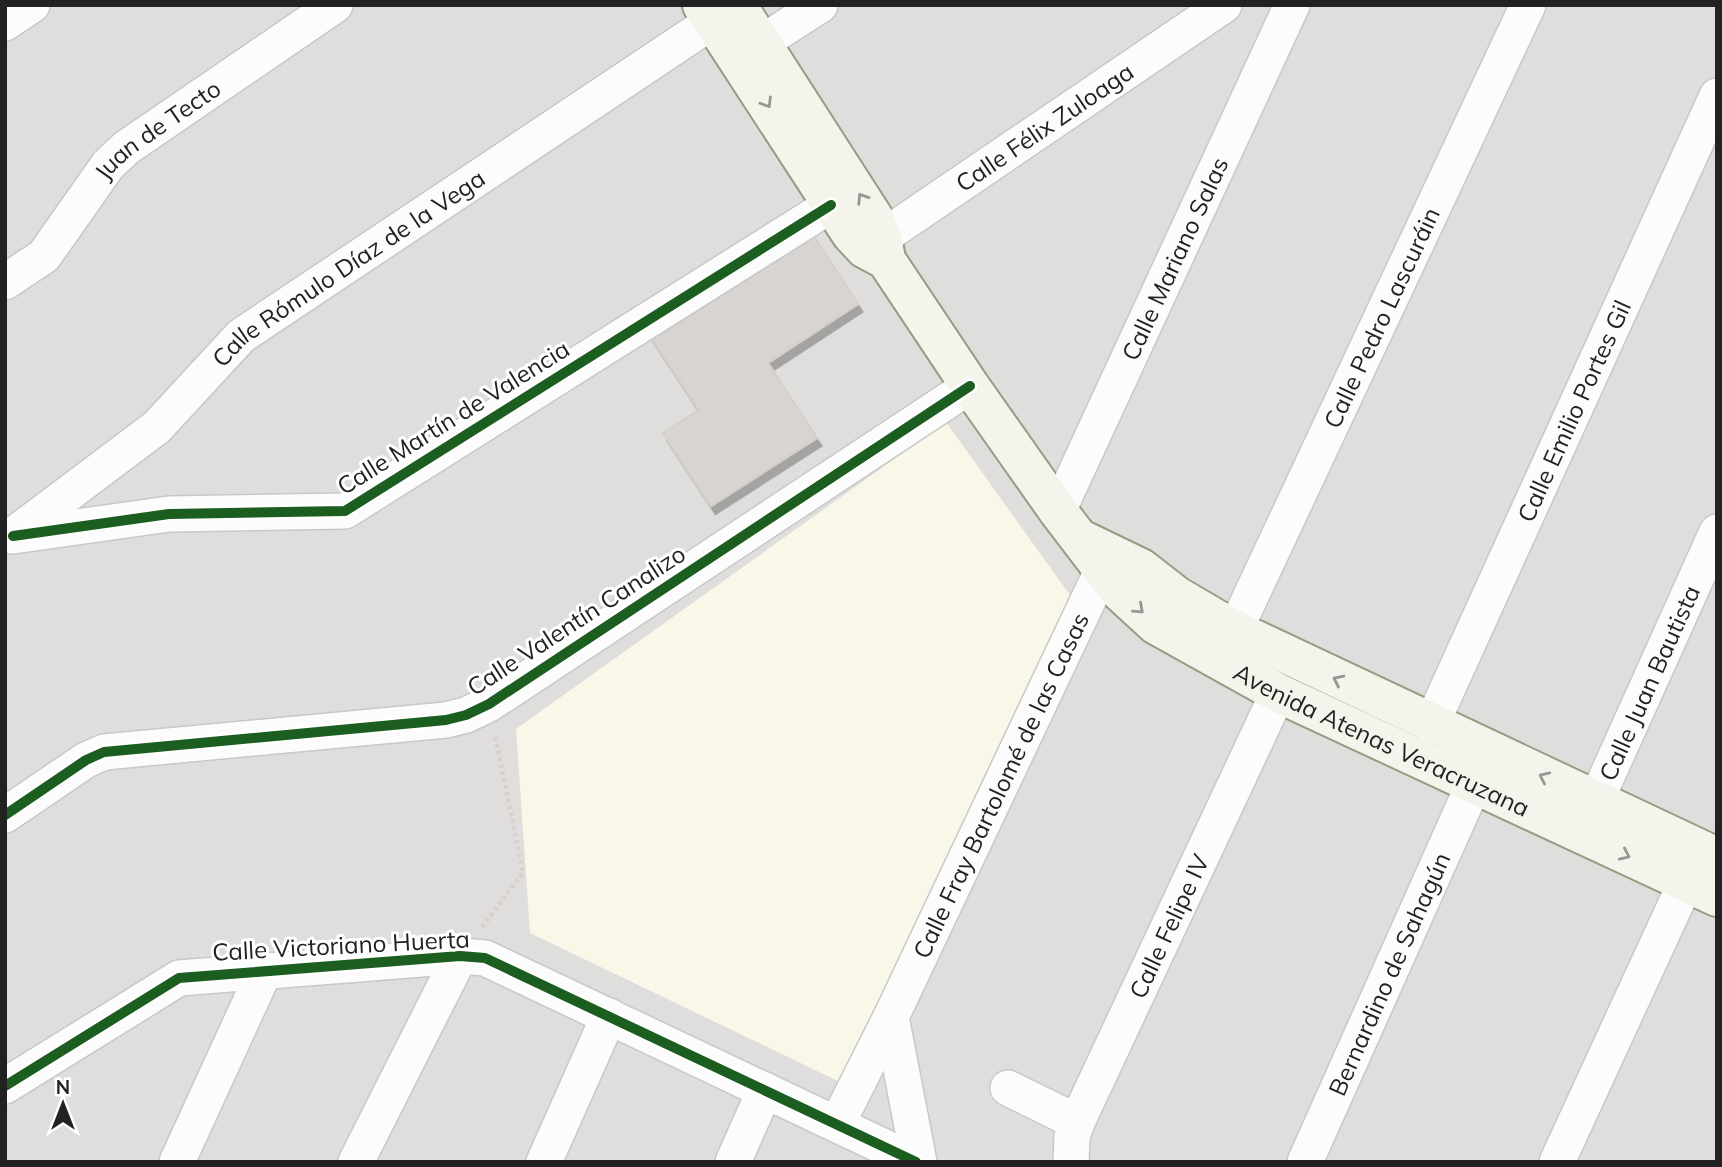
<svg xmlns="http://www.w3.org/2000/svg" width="1722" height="1167" font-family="Mulish,sans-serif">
  <defs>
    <filter id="shadow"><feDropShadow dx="4.5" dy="8" stdDeviation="0" flood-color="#0004"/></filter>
  </defs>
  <rect width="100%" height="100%" fill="#f0eeeb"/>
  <!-- residential -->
  <rect fill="#dfdedc" x="5" y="5" width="1712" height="1157"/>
  <!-- education -->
  <polygon fill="#f8f7e8" points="946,422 1075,602 842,1083 530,933 516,729"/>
  <!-- building -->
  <polygon fill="#d7d4d2" stroke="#d3d0cc" stroke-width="2" filter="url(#shadow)" points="809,229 858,304 768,363 817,438 711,506 663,433 699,410 649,334"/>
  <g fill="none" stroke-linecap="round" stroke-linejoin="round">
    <defs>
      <g id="minor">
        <polyline points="5,23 32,5"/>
        <polyline points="738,58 820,5"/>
        <path id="s1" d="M865 249 1224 5"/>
        <path id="s2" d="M5 282 44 256 108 165 126 148 335 5"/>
        <path id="s3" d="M1058 511 1292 5"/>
        <path id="s4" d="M16 533 157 427 241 336 713 21"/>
        <polyline points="13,536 169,514 345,511 831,205"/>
        <path id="s5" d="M1235 630 1528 5"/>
        <path id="s6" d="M1431 725 1717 96"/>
        <polyline points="5,815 86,760 104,752 446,720 466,715 489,704 970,386"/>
        <path id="s7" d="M1585 825 1717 532"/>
        <polyline points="891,1017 919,1162"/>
        <polyline points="5,1086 179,978 460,956 485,958 916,1162"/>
        <polyline points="1008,1088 1077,1122"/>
        <path id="s8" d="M837 1124 891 1017 1110 554"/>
        <polyline points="177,1162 265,970"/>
        <polyline points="356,1162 460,956"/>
        <polyline points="544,1162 609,1016"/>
        <polyline points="733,1162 765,1090"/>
        <path id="s9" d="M1071 1162 1072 1137 1077 1122 1278 693"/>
        <path id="s10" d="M1305 1162 1473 786"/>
        <polyline points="1557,1162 1698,856"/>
      </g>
      <g id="secondary">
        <polyline points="702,5 851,234 865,249 886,260"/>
        <path id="s11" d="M737 5 874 218 882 236 886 260 970 386 1058 511 1119 591 1156 625 1278 693 1717 897"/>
        <polyline points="1085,541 1141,568 1177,596 1235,630 1717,857"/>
      </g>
    </defs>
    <!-- minor casing -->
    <use href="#minor" stroke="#c9c8c7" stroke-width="38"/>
    <!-- secondary casing -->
    <use href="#secondary" stroke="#999a82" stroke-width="42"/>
    <!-- path -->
    <polyline stroke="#dccecd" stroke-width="4.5" stroke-dasharray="3.5 3.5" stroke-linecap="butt" points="482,927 523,873 495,735"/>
    <!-- minor -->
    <use href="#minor" stroke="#fdfcfc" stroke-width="35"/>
    <!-- secondary -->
    <use href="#secondary" stroke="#f4f4ed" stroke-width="38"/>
    <defs>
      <g id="cycleway">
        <polyline points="13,536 169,514 345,511 831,205"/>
        <polyline points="5,815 86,760 104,752 446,720 466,715 489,704 970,386"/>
        <polyline points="5,1086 179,978 460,956 485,958 916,1162"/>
      </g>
    </defs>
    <!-- cycleway casing -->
    <use href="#cycleway" stroke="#fff" stroke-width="15"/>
    <!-- cycleway -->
    <use href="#cycleway" stroke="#1b5e20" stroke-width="10"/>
  </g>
  <!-- one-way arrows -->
  <defs><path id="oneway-chevron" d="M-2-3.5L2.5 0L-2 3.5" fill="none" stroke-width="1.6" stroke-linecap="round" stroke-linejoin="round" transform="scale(1.75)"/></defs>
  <g stroke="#969692">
    <use href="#oneway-chevron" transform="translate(767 103) rotate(58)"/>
    <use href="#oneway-chevron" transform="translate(862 198) rotate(-123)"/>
    <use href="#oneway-chevron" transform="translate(1139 609) rotate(42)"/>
    <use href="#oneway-chevron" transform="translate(1338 680) rotate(-154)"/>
    <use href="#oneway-chevron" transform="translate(1544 777) rotate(-155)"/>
    <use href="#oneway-chevron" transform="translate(1625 855) rotate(25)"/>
  </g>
  <g text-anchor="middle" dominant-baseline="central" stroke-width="6" stroke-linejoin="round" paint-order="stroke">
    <!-- street labels -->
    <g font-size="24" fill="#222" stroke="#fff">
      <text stroke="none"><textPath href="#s1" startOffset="217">Calle Félix Zuloaga</textPath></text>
      <text stroke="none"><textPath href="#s2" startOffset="219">Juan de Tecto</textPath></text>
      <text stroke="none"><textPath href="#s3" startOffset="278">Calle Mariano Salas</textPath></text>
      <text stroke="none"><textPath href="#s4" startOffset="427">Calle Rómulo Díaz de la Vega</textPath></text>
      <text stroke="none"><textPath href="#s5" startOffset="345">Calle Pedro Lascuráin</textPath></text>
      <text stroke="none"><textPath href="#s6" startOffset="345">Calle Emilio Portes Gil</textPath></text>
      <text transform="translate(453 417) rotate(-32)">Calle Martín de Valencia</text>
      <text transform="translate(576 620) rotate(-33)">Calle Valentín Canalizo</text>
      <text stroke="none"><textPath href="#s7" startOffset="156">Calle Juan Bautista</textPath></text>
      <text stroke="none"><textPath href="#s11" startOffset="1006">Avenida Atenas Veracruzana</textPath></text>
      <text stroke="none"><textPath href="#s8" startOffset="376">Calle Fray Bartolomé de las Casas</textPath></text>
      <text stroke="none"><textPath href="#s9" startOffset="257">Calle Felipe IV</textPath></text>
      <text transform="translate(341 945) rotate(-3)">Calle Victoriano Huerta</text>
      <text stroke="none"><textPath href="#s10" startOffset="206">Bernardino de Sahagún</textPath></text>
    </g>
  </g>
  <!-- border -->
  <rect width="1722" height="1167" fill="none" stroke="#222222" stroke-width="14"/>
  <!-- north arrow -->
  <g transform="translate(63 1104)" stroke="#ffffff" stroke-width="5" paint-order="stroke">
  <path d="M0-5L12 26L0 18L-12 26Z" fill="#222222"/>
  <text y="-10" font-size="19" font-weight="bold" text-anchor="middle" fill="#222222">N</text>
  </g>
</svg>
